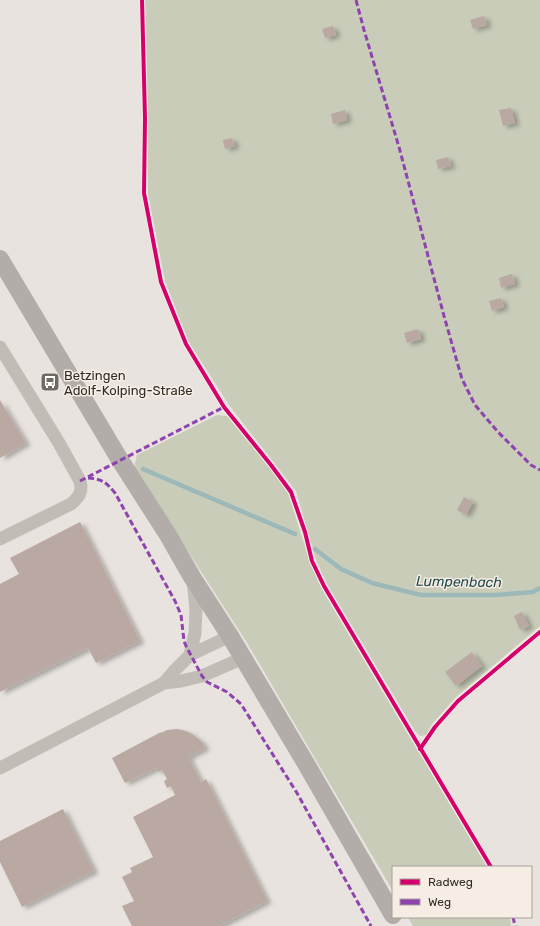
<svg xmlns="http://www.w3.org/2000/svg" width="540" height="926" font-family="Rubik,sans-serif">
  <defs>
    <filter id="shadow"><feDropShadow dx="4.5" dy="2.5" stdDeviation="2" flood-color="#0004"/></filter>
  </defs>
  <rect width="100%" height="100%" fill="#e8e3de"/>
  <!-- green -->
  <g fill="#c9ccb9">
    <polygon points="145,0 540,0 540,626 456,697 432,724 426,735 420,736 415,731 327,584 316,560 296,491 229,405 189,342 165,281 148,193 148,118"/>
    <polygon points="217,415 227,416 276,476 288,493 310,562 321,588 487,867 393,867 393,891 246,641 134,468 137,455"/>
    <polygon points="408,917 510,917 511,926 413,926"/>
  </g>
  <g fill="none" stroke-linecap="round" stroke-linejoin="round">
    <!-- stream -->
    <g stroke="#9cb8b8" stroke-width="4.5">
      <polyline points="143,469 295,534"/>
      <polyline points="315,549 341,569 372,583 421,595 496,595 533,592 540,588"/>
    </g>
  </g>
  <!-- building -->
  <g fill="#baa9a2" filter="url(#shadow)">
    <polygon points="484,16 487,25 473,29 470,20"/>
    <polygon points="333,26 336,35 325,38 322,29"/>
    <polygon points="511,108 515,123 503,126 499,110"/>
    <polygon points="345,110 347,120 333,124 331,114"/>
    <polygon points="232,138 235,146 225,149 223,140"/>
    <polygon points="448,157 451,166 438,169 436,160"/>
    <polygon points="512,274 515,284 501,288 499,278"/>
    <polygon points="501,298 504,307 492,311 489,301"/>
    <polygon points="418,329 421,339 407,343 404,333"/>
    <polygon points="0,400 26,443 0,458"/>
    <polygon points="464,497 473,502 466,515 457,510"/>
    <polygon points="80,522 140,641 96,663 88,648 0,692 0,584 19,574 10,558"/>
    <polygon points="522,612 529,626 520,630 514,616"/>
    <polygon points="472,652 482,666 456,686 445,672"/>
    <polygon points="177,729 186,731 192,734 201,741 205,747 205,748 188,757 201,782 206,779 267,901 219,926 132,926 122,906 134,901 122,877 132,872 130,868 153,857 133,817 175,795 171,786 167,788 164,781 167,779 162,770 158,772 156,768 125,783 112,758 161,732 161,733 167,730"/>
    <polygon points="63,809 94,871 22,907 0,862 0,841"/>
  </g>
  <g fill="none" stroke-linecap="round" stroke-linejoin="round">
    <!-- street -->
    <g stroke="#c2bcb7" stroke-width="13">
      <path d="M0 347 59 443 80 481C83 492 79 497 71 504L0 539"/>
      <polyline points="190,655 195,633 196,610 193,580"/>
      <polyline points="164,683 175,670 190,655 230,636"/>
      <polyline points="0,768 164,683 181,681 202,676 243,658"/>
    </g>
    <!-- secondary -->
    <polyline stroke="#b2ada8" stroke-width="18" points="0,259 120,460 168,535 192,577 230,636 305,762 393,915"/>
    <!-- quiet -->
    <g stroke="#8e44ad" stroke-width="3" stroke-dasharray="6 3" stroke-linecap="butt">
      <polyline points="356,0 364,30 399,147 444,316 462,379 475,405 498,432 531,465 540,470"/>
      <path d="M88 478C102 479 106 482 115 493L175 601 181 615 184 641 186 646 202 676 207 682 227 692 241 704 297 793 371 926"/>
      <polyline points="80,481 224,407"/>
      <polyline points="513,917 515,926"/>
    </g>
    <defs>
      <g id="cycleway">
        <polyline points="142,0 145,118 144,193 161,282 186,344 224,407 271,465 291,492 305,532 312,561 324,586 491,867"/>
        <polyline points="420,749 435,727 458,701 540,632"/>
      </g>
    </defs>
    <!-- cycleway casing -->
    <use href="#cycleway" stroke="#f6eee5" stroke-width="6"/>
    <!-- cycleway -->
    <use href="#cycleway" stroke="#d6006c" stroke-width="4"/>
  </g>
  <!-- icons -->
  <defs>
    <symbol id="bus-square" viewBox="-11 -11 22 22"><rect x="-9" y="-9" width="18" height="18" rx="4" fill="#716b66" stroke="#f6eee5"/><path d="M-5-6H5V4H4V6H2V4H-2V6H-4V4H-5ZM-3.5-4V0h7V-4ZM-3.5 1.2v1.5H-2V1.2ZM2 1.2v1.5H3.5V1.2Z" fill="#fff"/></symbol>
  </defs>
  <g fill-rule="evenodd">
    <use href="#bus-square" x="39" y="371" width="22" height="22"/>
  </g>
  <g text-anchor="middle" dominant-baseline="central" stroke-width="3" stroke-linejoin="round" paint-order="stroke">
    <!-- poi labels -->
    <g font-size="13" fill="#312a26" stroke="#f6eee5" text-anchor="start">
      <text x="64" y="375">Betzingen<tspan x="64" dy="15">Adolf-Kolping-Straße</tspan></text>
    </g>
    <!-- water labels -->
    <g font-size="14" font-style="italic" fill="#214a4d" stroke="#f6eee5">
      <text transform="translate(459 582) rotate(1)">Lumpenbach</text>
    </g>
  </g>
  <!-- legend -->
  <rect x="392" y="866" width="140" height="52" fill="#f6eee5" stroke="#a7a099"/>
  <rect x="400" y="879" width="20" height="6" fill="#d6006c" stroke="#a7a099"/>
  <text x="428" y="886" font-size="12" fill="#312a26">Radweg</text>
  <rect x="400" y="899" width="20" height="6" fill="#8e44ad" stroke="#a7a099"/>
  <text x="428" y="906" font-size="12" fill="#312a26">Weg</text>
</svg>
